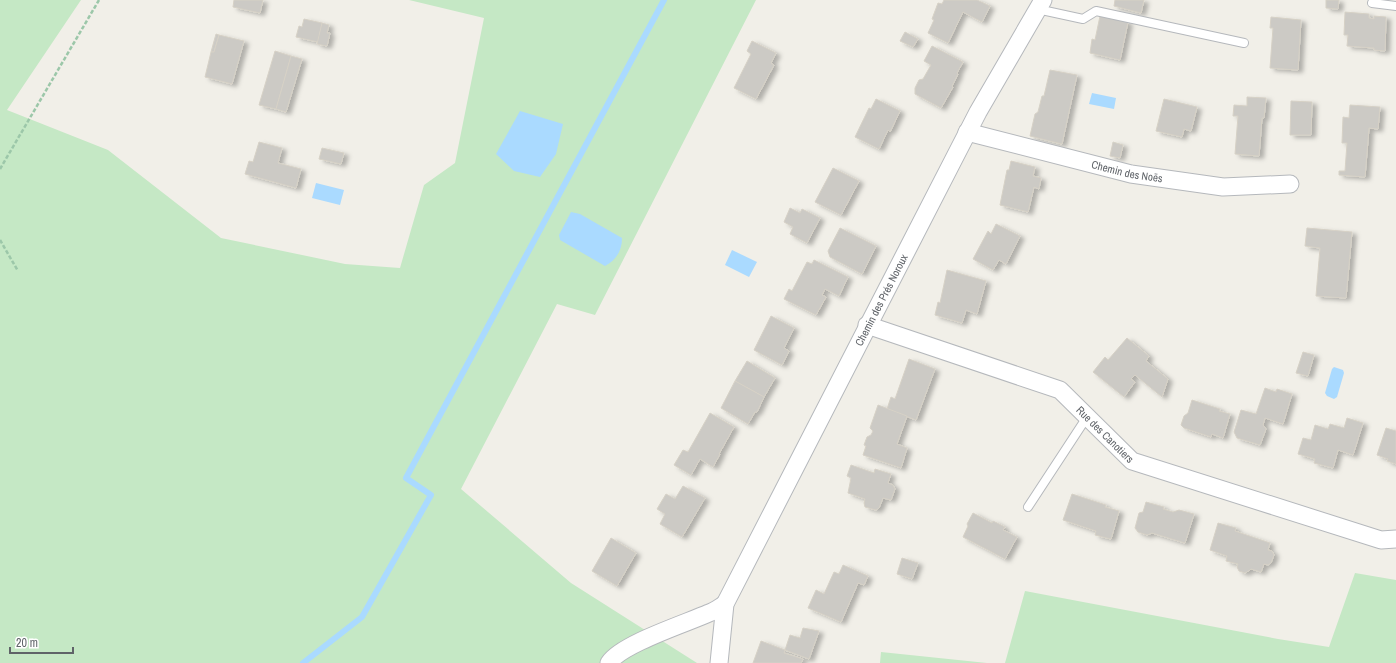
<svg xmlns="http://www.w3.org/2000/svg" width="1396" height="663" font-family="'Archivo Narrow',sans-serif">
  <defs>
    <filter id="shadow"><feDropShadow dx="4.5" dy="2.5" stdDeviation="2" flood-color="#0004"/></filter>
  </defs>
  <rect width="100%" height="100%" fill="#f1efe8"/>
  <!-- green -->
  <g fill="#c5e8c5">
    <polygon points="0,0 81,0 7,110 108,150 221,238 345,264 400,268 424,185 455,163 484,18 409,0 756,0 595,315 557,304 461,489 571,583 697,663 0,663"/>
    <polygon points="1355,573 1396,580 1396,663 1005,663 1025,591 1278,639 1329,647"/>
    <polygon points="881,652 987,663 880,663"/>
  </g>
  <!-- water -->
  <g fill="#aadaff">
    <polygon points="1092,93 1116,98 1114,109 1089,104"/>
    <polygon points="520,111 563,124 556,154 540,177 514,171 496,154"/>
    <polygon points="316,183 344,190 340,205 312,198"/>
    <path d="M571 212 580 214 622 238C622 251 616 260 605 266L560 240 559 235Z"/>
    <polygon points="732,250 757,262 749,277 725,265"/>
    <polygon points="1334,367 1343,370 1344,373 1337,397 1334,399 1327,396 1325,393 1332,369"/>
  </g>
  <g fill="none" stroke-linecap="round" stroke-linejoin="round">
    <!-- stream -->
    <polyline stroke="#aadaff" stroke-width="6" points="303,663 362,617 431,495 406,478 664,0"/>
  </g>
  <!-- building -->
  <g fill="#cccac5" stroke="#d6d1c6" filter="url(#shadow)">
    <polygon points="234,0 263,0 260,13 233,7"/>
    <polygon points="944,0 977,0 990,6 982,22 963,12 948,43 928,33 934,20 932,19 938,3 942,4"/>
    <polygon points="1115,0 1144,0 1141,13 1114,6"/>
    <polygon points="1326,0 1339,0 1338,9 1326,8"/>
    <polygon points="1345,12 1369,14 1369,18 1374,19 1374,16 1386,17 1385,51 1374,50 1374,48 1347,46 1348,35 1344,35"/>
    <polygon points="1100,16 1128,22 1120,60 1090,53 1092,39 1095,40"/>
    <polygon points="1271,17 1301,20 1298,70 1270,68 1273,28 1270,28"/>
    <polygon points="304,19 322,23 318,42 296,37 299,26 302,27"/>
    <polygon points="322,23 329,25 327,33 330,33 327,46 317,44"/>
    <polygon points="905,32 918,39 913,47 900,41"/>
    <polygon points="216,34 219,35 214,52 211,52"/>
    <polygon points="219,35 244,41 232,84 205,77 211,52 214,52"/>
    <polygon points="752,41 776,53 771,63 774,65 756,99 734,88 751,54 747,51"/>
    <polygon points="932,46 963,62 957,73 958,74 952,86 953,87 941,108 915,94 915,88 919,80 923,79 931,65 924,61"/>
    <polygon points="275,51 291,56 276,109 259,105"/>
    <polygon points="291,56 302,59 286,112 276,109"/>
    <polygon points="1050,70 1077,75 1062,144 1030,136 1035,114 1038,112 1042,96 1044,96"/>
    <polygon points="1247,97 1266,98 1264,118 1262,118 1259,156 1235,154 1238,116 1233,116 1234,105 1247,106"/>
    <polygon points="876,99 900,111 890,132 888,130 879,149 855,137 869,108 871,109"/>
    <polygon points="1164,99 1197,107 1191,131 1184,129 1182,137 1156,131"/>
    <polygon points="1291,101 1312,102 1311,135 1290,135"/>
    <polygon points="1350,105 1380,107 1378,129 1369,128 1365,177 1339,175 1339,171 1345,171 1347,143 1342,143 1343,117 1349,118"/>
    <polygon points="259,142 282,148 278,163 301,169 296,188 245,174 249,161 253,162"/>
    <polygon points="1113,142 1123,145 1120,158 1110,156"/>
    <polygon points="322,148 344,153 341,164 319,159"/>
    <polygon points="1011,161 1035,167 1033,176 1041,178 1039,189 1034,187 1028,212 1000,205 1007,170 1009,170"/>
    <polygon points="833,168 859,181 841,215 815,202"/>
    <polygon points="790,208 800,213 802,209 820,218 807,243 790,234 793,227 784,222"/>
    <polygon points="996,224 1020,236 1006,264 999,260 993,270 973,259 988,231 991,234"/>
    <polygon points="840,228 876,246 862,274 830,257 828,251"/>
    <polygon points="1307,228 1352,232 1346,298 1316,296 1320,248 1305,246"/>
    <polygon points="814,260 848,277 839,296 825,289 822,295 826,297 816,315 784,299 789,289 792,291 807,262 812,264"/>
    <polygon points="947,270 986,281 977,314 966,310 962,323 935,315 938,302 940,303"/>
    <polygon points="771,316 794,328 784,348 789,351 782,365 754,350"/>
    <polygon points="1127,338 1149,356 1146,361 1168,379 1162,397 1135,375 1131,379 1135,382 1124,397 1093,372 1105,357 1108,360"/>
    <polygon points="1303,352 1314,355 1308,376 1296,373"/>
    <polygon points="909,359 935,369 916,420 887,409 891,397 895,399"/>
    <polygon points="747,361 775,378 764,397 735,381"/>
    <polygon points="735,381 764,397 757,412 755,412 748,424 721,408"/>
    <polygon points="1265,388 1276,392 1277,389 1292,394 1283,424 1265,418 1263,425 1266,429 1260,445 1237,438 1234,432 1241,410 1256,414"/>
    <polygon points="1192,400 1220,409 1219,411 1230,414 1223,438 1212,434 1211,437 1184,428 1181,425 1184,416 1188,413"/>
    <polygon points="878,405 907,416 897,444 907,448 901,468 863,455 866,446 864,445 867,437 871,435 873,431 870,428"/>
    <polygon points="710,413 734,427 719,454 720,454 713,467 700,459 691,475 674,465 683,450 688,452"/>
    <polygon points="1347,418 1363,423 1353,455 1338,450 1333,468 1314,463 1315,459 1298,454 1303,438 1311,440 1315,425 1328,429 1330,424 1344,428"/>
    <polygon points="1386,428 1396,431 1396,464 1387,461 1388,459 1377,455"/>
    <polygon points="851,465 874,473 875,469 891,474 888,483 893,485 895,489 891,500 883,498 879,508 876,510 865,507 864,503 865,499 848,493 851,478 847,476"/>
    <polygon points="683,486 705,498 682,537 660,524 665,514 657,509 666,494 675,499"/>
    <polygon points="1072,494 1106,505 1105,507 1119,511 1111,539 1095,535 1096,531 1063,520"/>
    <polygon points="1146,502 1164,507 1163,509 1173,512 1179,510 1194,514 1185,543 1152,533 1147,535 1138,532 1135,528 1139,513 1143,512"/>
    <polygon points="973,513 992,523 993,521 1005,527 1003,530 1017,537 1005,559 963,537 968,526 967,524"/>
    <polygon points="1218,523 1236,528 1235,531 1270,543 1268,550 1272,551 1274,555 1271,563 1268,565 1264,564 1261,572 1251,569 1250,570 1245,573 1239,571 1237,567 1238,564 1226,561 1227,556 1210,550"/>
    <polygon points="611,538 636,553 617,586 592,571"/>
    <polygon points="902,558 918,563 912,579 897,574"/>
    <polygon points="843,565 868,576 864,585 858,583 841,622 808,608 816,590 824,594 834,572 839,574"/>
    <polygon points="803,628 819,631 809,659 785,650 790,635 800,638"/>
    <polygon points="761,641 785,650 784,653 803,659 801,663 753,663"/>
  </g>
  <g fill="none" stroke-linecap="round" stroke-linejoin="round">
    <defs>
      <g id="lane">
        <polyline points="1372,3 1396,6"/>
        <polyline points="1037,9 1083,19 1096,11 1244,43"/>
        <polyline points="1028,507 1087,417"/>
      </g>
      <g id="street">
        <path id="s1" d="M967 132 1131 174 1223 187 1290 184"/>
        <path id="s2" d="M867 325 1060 390 1132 461 1381 540 1396 539"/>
        <path d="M609 663C621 644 687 623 709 613 715 611 720 607 725 604"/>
        <path id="s3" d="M719 663 725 604 978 112 1043 0"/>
      </g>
    </defs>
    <!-- lane casing -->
    <use href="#lane" stroke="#b5b8bc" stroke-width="10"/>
    <!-- street casing -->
    <use href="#street" stroke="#b5b8bc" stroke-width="19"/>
    <!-- path -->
    <g stroke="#9cc7a9" stroke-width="2.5" stroke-dasharray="4 2" stroke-linecap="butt">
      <polyline points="0,169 99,0"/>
      <polyline points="0,240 18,271"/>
    </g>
    <!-- lane -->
    <use href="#lane" stroke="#fff" stroke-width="8"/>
    <!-- street -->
    <use href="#street" stroke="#fff" stroke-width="17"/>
  </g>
  <g text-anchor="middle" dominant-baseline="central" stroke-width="4" stroke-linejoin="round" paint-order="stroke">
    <!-- street labels -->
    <g font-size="11" fill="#5f6368" stroke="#fff">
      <text stroke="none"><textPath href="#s1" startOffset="165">Chemin des Noës</textPath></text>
      <text stroke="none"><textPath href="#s3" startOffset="401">Chemin des Prés Noroux</textPath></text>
      <text stroke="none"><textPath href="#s2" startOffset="267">Rue des Canotiers</textPath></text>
    </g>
  </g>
  <!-- scale -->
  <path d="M10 647v6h63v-6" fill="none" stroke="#5f6368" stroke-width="2"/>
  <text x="16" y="647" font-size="12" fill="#5f6368" stroke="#ffffff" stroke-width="3" paint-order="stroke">20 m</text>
</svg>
